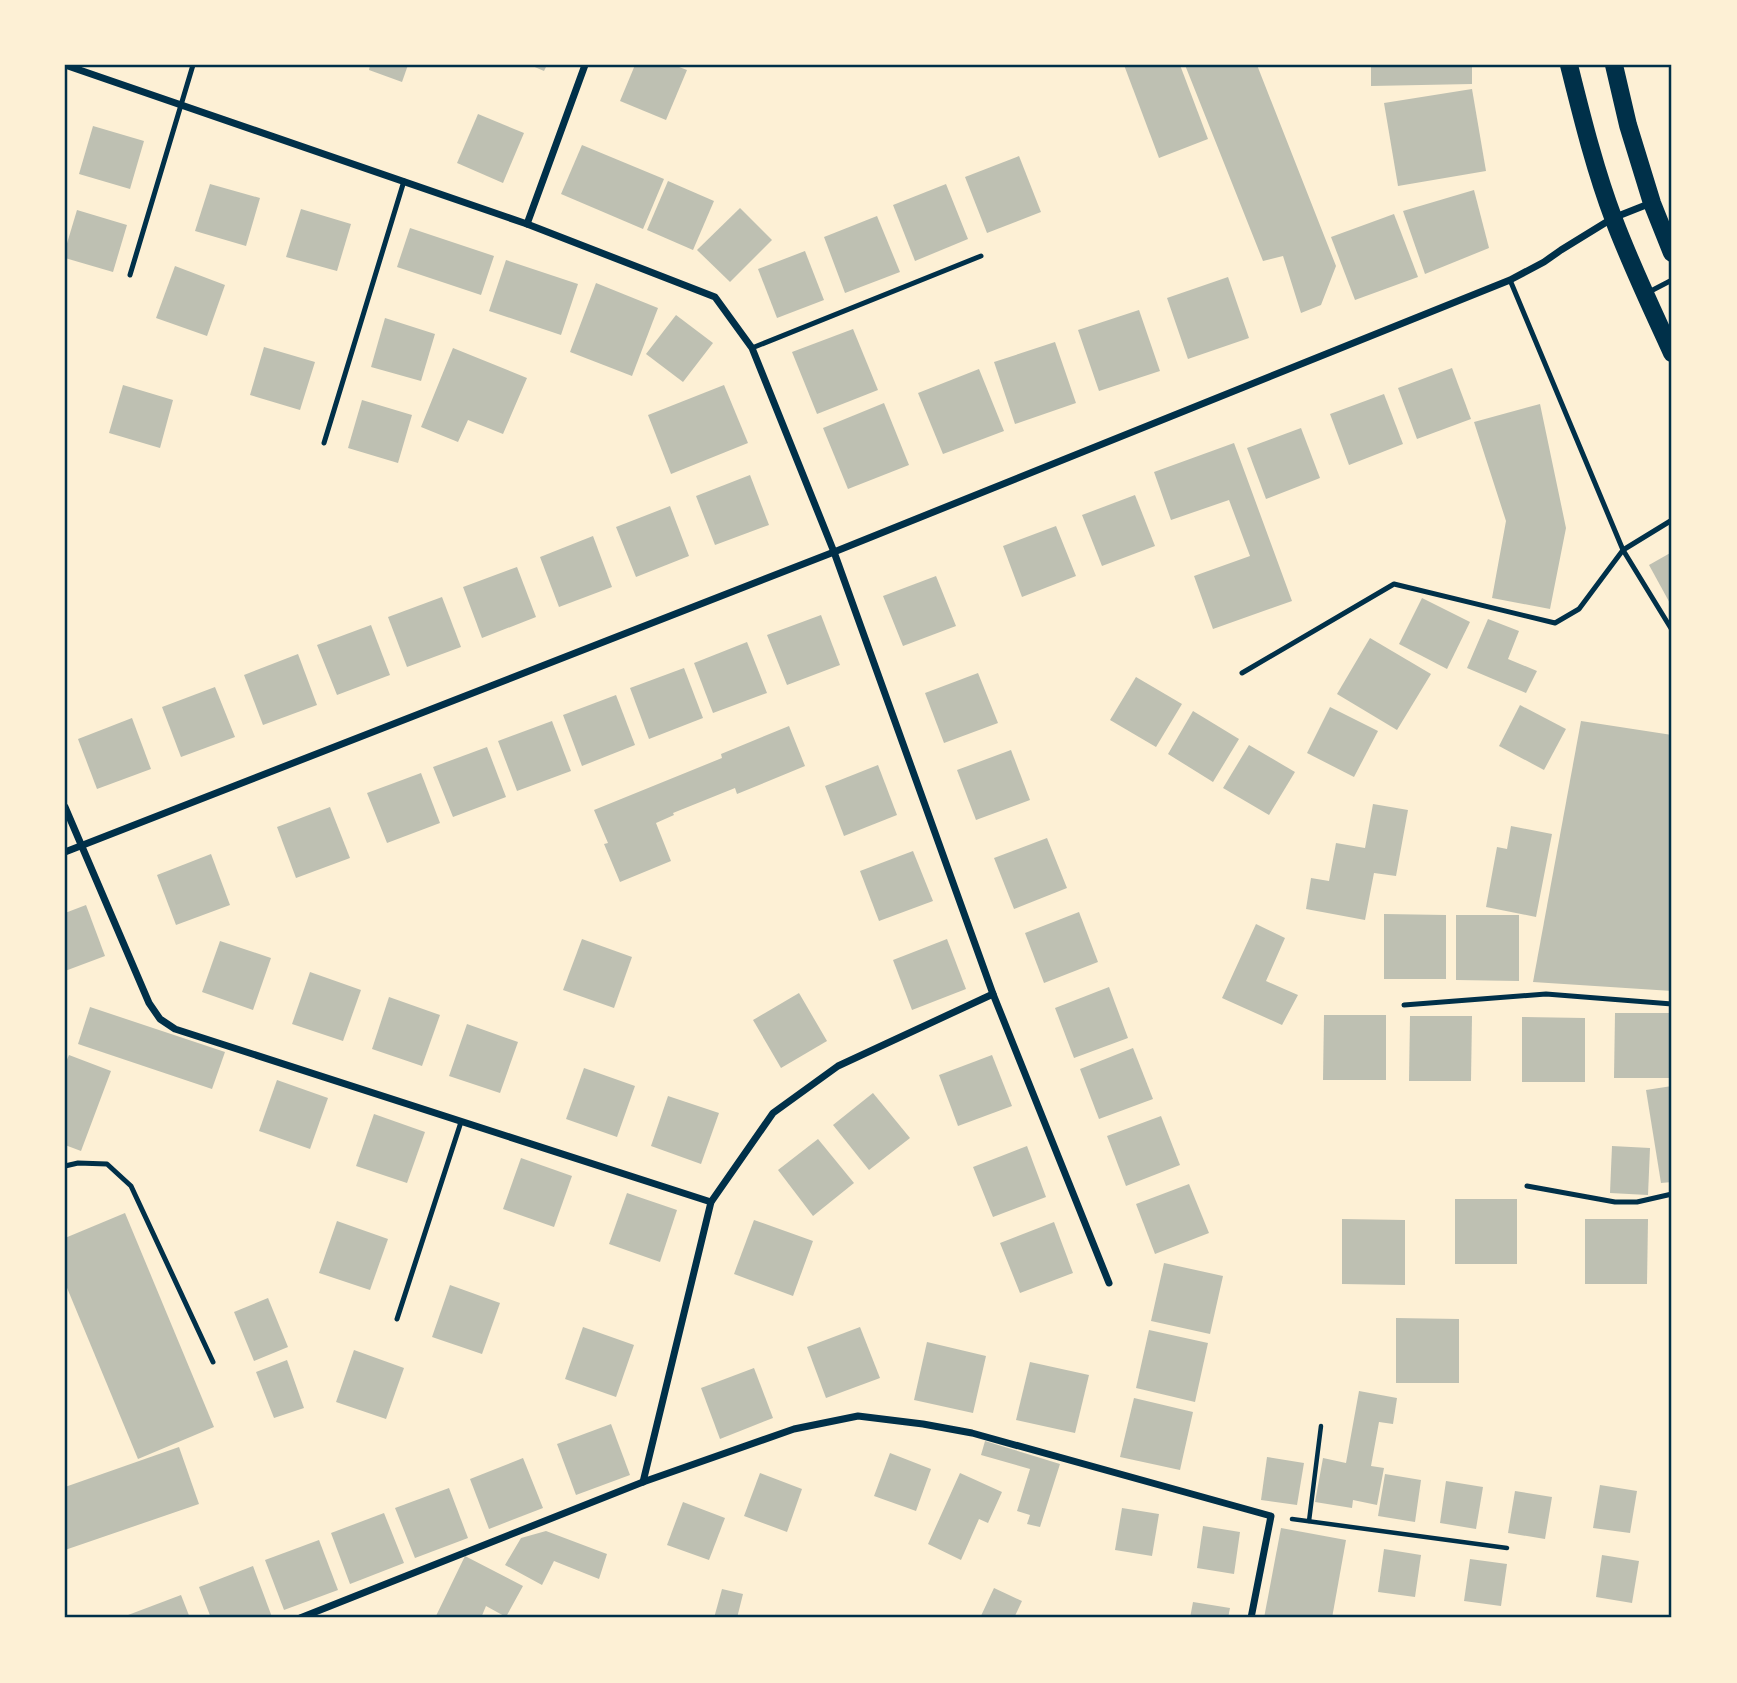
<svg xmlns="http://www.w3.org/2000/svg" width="1737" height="1683" font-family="'Source Sans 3',sans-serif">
  <rect width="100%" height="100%" fill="#fdf0d5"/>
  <!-- building -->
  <g fill="#bec0b2">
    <polygon points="370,65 408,65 402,82 369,70"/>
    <polygon points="530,65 547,65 544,71"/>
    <polygon points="635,65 674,65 687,70 666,120 620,101"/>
    <polygon points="1124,65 1180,65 1208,139 1159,158"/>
    <polygon points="1185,65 1257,65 1336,266 1321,305 1301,313 1283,256 1263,261"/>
    <polygon points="1371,65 1472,65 1472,84 1371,86"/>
    <polygon points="1472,89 1486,171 1398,186 1384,103"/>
    <polygon points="478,114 524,133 503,183 457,163"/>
    <polygon points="93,126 144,141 130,189 79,174"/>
    <polygon points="582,145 664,179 643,229 561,194"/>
    <polygon points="1019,156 1041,212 987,233 965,177"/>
    <polygon points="668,181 714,201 693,250 647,230"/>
    <polygon points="210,184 260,198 246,246 195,231"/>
    <polygon points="946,184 968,239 915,261 893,205"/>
    <polygon points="1474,190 1489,248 1425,274 1403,211"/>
    <polygon points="740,208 772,240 730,282 697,250"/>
    <polygon points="301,209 351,224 337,271 286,257"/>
    <polygon points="77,210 127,225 113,272 65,258 65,250"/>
    <polygon points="1394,214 1418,277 1355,300 1331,237"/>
    <polygon points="877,216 900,272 845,293 824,237"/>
    <polygon points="410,228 494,256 481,295 397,267"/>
    <polygon points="805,251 824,300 777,318 758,269"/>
    <polygon points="506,260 578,284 561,335 489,311"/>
    <polygon points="175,266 225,285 207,336 156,318"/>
    <polygon points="1228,277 1249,338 1188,359 1167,298"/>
    <polygon points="596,283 658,308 632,376 570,352"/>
    <polygon points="1139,310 1160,371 1099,391 1078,330"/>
    <polygon points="676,315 713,343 683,382 646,354"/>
    <polygon points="385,318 435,334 421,381 371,367"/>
    <polygon points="853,329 878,390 817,414 792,352"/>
    <polygon points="1055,342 1076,403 1015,424 994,362"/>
    <polygon points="264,347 315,362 300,410 250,395"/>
    <polygon points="453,348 527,378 503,434 468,420 458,442 421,427"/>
    <polygon points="1452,368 1471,419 1417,439 1398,388"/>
    <polygon points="979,369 1004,431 943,454 918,393"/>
    <polygon points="123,385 173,400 160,448 109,433"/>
    <polygon points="724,385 748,443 671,474 648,415"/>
    <polygon points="1384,394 1403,444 1349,465 1330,414"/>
    <polygon points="362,400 412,415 398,463 348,448"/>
    <polygon points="884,403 909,465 848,489 823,428"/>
    <polygon points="1540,404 1566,528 1550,609 1492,598 1506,521 1474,422"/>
    <polygon points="1301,428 1320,478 1266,499 1247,448"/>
    <polygon points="1234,443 1292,601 1213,629 1194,576 1250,556 1229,500 1171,520 1154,472"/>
    <polygon points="750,475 769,525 715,545 696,496"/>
    <polygon points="1135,495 1155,546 1102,566 1082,515"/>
    <polygon points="670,506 689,556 636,577 616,527"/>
    <polygon points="1056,526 1076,576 1022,597 1003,546"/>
    <polygon points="593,536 612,587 559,607 540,557"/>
    <polygon points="1672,552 1672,607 1649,565"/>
    <polygon points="517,567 536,617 482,638 463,587"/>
    <polygon points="936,576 956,626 903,646 883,596"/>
    <polygon points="442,597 461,647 407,667 388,617"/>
    <polygon points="1422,598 1470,622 1447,669 1399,644"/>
    <polygon points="821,615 840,665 787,685 767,635"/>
    <polygon points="1488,619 1519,631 1508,659 1537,671 1526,693 1467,668"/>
    <polygon points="371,625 390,675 337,695 317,645"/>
    <polygon points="1370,638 1431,674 1397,730 1337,694"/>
    <polygon points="747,642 767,693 713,713 694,663"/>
    <polygon points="298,654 317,705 263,725 244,675"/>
    <polygon points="684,668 703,718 649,739 630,688"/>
    <polygon points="978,673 998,723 944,743 925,693"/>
    <polygon points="1136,677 1182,704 1156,747 1110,720"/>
    <polygon points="215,687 235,737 181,757 162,707"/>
    <polygon points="616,695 635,745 582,766 563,715"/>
    <polygon points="1520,705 1566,729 1544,770 1499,746"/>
    <polygon points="1330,707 1378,731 1354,777 1307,753"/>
    <polygon points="1193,711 1239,739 1213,782 1168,754"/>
    <polygon points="132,718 151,769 97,789 78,739"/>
    <polygon points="552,721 571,771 517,791 498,741"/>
    <polygon points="1581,721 1672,735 1672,991 1533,982"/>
    <polygon points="789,726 805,766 737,794 735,788 673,813 674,815 656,823 671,861 620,882 604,844 608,843 594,810 722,758 721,754"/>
    <polygon points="1249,745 1295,772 1269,815 1223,788"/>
    <polygon points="487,747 506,797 453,817 433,767"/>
    <polygon points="1011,750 1030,800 976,820 957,770"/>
    <polygon points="878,765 897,815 844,836 825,786"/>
    <polygon points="421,773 440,823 387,843 367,793"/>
    <polygon points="1373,804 1408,810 1396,876 1374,873 1365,920 1306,909 1311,878 1329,881 1336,843 1365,848"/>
    <polygon points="330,807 350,858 296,878 277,827"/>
    <polygon points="1511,826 1552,834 1536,917 1486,907 1497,847 1507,849"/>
    <polygon points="1047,838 1067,888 1014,909 994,858"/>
    <polygon points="913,851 933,901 879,921 860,871"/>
    <polygon points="211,854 230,905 176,925 157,875"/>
    <polygon points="86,905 105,956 65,971 65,913"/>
    <polygon points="1079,912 1098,962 1044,983 1025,933"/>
    <polygon points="1384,914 1446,915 1446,979 1384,979"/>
    <polygon points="1456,915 1519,915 1519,981 1456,980"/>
    <polygon points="1256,924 1285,938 1266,981 1298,995 1282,1025 1222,998"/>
    <polygon points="582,939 632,957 614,1008 563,990"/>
    <polygon points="947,939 966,989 912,1010 893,960"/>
    <polygon points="220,941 271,958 253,1010 202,992"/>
    <polygon points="310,972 361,990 343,1041 292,1024"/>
    <polygon points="1109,987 1128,1038 1074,1058 1055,1008"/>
    <polygon points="799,993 827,1041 781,1068 753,1020"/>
    <polygon points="389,997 440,1015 422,1066 372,1049"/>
    <polygon points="90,1007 225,1052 212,1089 78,1044"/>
    <polygon points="1615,1013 1672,1013 1672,1078 1614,1078"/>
    <polygon points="1324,1015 1386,1015 1386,1080 1323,1080"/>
    <polygon points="1410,1016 1472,1016 1471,1081 1409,1081"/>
    <polygon points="1522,1017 1585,1018 1585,1082 1522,1082"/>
    <polygon points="467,1024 518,1042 500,1093 449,1076"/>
    <polygon points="1133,1048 1153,1099 1099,1119 1080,1069"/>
    <polygon points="69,1055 111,1071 81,1151 65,1145 65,1064"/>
    <polygon points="992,1055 1012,1106 958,1126 939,1075"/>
    <polygon points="584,1068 635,1086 617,1137 566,1119"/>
    <polygon points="277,1080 328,1098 310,1149 259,1131"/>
    <polygon points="1672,1086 1672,1182 1661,1183 1646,1090"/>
    <polygon points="873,1093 910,1138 869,1170 833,1125"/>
    <polygon points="668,1096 719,1113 701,1164 651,1146"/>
    <polygon points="374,1114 425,1132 407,1183 356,1166"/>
    <polygon points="1161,1116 1180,1165 1126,1186 1107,1136"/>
    <polygon points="818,1139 854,1183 813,1216 778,1170"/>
    <polygon points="1027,1146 1046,1197 993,1217 973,1167"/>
    <polygon points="1612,1146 1650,1148 1648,1195 1610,1193"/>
    <polygon points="521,1158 572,1176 554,1227 503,1209"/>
    <polygon points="1189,1184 1209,1233 1155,1254 1136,1204"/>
    <polygon points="627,1193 677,1210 660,1262 609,1244"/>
    <rect x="1455" y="1199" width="62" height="65"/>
    <polygon points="125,1213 214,1427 138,1459 65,1283 65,1238"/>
    <polygon points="1342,1219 1405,1220 1405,1285 1342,1284"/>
    <polygon points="1585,1219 1648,1219 1647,1284 1585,1284"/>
    <polygon points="754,1220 813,1241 793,1296 734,1274"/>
    <polygon points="337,1221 388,1239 370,1290 319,1273"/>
    <polygon points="1054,1222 1073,1273 1020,1293 1000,1243"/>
    <polygon points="1164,1263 1223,1276 1210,1334 1151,1321"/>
    <polygon points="450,1285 500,1303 482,1354 432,1337"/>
    <polygon points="268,1298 288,1347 254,1361 234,1312"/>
    <polygon points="1396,1318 1459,1319 1459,1383 1396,1383"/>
    <polygon points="583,1327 634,1345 616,1397 565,1379"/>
    <polygon points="860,1327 880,1378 826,1398 807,1347"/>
    <polygon points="1149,1330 1208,1343 1195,1402 1136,1388"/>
    <polygon points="927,1342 986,1356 973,1413 914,1400"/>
    <polygon points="354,1350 404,1368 386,1419 336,1402"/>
    <polygon points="287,1360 304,1408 274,1418 256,1372"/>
    <polygon points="1030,1362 1089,1375 1075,1433 1016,1420"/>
    <polygon points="754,1368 773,1418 720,1439 701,1388"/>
    <polygon points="1359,1391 1397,1398 1393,1424 1379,1422 1371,1466 1384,1468 1377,1505 1353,1500 1352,1508 1315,1502 1323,1458 1346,1463"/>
    <polygon points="1134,1398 1193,1412 1180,1470 1120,1457"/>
    <polygon points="611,1424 630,1475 576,1495 557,1444"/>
    <polygon points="985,1441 1060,1464 1040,1527 1027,1524 1030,1515 1017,1511 1030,1469 981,1455"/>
    <polygon points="179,1447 199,1504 65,1550 65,1487"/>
    <polygon points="890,1453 931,1469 916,1511 874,1496"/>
    <polygon points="1267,1457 1304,1463 1297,1505 1261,1500"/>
    <polygon points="523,1458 543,1508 489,1529 470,1479"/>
    <polygon points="760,1473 802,1489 787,1532 744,1516"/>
    <polygon points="960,1473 1002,1492 988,1523 979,1519 961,1560 928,1544"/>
    <polygon points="1385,1474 1421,1480 1415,1522 1378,1516"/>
    <polygon points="1446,1481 1483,1487 1476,1529 1440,1523"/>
    <polygon points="1600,1485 1637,1491 1630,1533 1593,1528"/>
    <polygon points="449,1488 468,1538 415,1558 395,1508"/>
    <polygon points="1515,1491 1552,1497 1545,1539 1508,1533"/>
    <polygon points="683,1502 725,1518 709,1560 667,1545"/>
    <polygon points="1122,1508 1159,1514 1152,1556 1115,1550"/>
    <polygon points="384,1513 404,1563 350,1584 331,1533"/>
    <polygon points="1203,1526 1240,1532 1234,1574 1197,1568"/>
    <polygon points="1281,1528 1346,1540 1332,1618 1264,1618"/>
    <polygon points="546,1531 607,1554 599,1579 554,1561 542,1585 505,1565 521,1538"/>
    <polygon points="319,1540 338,1590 284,1610 265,1560"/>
    <polygon points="1384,1549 1421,1555 1415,1597 1378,1592"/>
    <polygon points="1602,1555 1639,1561 1632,1603 1596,1597"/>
    <polygon points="465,1556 523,1586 506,1617 486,1606 481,1618 435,1618"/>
    <polygon points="1470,1559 1507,1564 1501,1606 1464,1601"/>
    <polygon points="253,1566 272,1617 268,1618 211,1618 199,1587"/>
    <polygon points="994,1588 1022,1601 1014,1618 980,1618"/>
    <polygon points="722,1589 743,1594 737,1618 714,1618"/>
    <polygon points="181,1595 190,1618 129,1618 128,1615"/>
    <polygon points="1193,1602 1230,1608 1228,1618 1190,1618"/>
  </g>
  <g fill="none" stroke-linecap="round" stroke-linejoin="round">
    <!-- path -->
    <g stroke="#003049" stroke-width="4.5">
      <polyline points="1292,1519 1507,1548"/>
      <polyline points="1309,1521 1321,1426"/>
    </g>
    <!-- service -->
    <g stroke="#003049" stroke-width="5">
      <polyline points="130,275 193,65"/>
      <polyline points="1510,280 1623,550 1672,630"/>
      <polyline points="1647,293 1672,280"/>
      <polyline points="752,348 981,256"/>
      <polyline points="324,443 404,181"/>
      <polyline points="1242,673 1394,584 1555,623 1579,609 1623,550 1672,520"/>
      <polyline points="1404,1005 1546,994 1672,1004"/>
      <polyline points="65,1166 78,1163 107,1164 131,1186 213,1362"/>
      <polyline points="1527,1186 1615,1202 1637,1202 1672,1194"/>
      <polyline points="397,1319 461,1122"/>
    </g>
    <!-- minor -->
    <g stroke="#003049" stroke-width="7">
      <polyline points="65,65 527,224 715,297 752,348 834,552 993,994 1109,1283"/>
      <polyline points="527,224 585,65"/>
      <polyline points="65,807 149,1003 160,1019 175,1029 711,1202"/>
      <polyline points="65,852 834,552 1510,280 1544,262 1561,250 1613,218 1651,203"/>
      <polyline points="643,1482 711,1202 773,1113 838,1066 993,994"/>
      <polyline points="300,1618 643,1482 794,1429 858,1416 923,1424 972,1433 1271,1516 1251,1618"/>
    </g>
    <!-- primary -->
    <g stroke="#003049" stroke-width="18">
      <path d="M1569 65C1582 117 1595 170 1614 220 1631 265 1652 309 1672 353"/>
      <polyline points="1614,65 1628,125 1652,203 1672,253"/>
    </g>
  </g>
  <!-- border -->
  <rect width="1737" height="1683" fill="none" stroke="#fdf0d5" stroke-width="133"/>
  <rect x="66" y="66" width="1604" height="1550" fill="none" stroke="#003049" stroke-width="2.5"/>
</svg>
